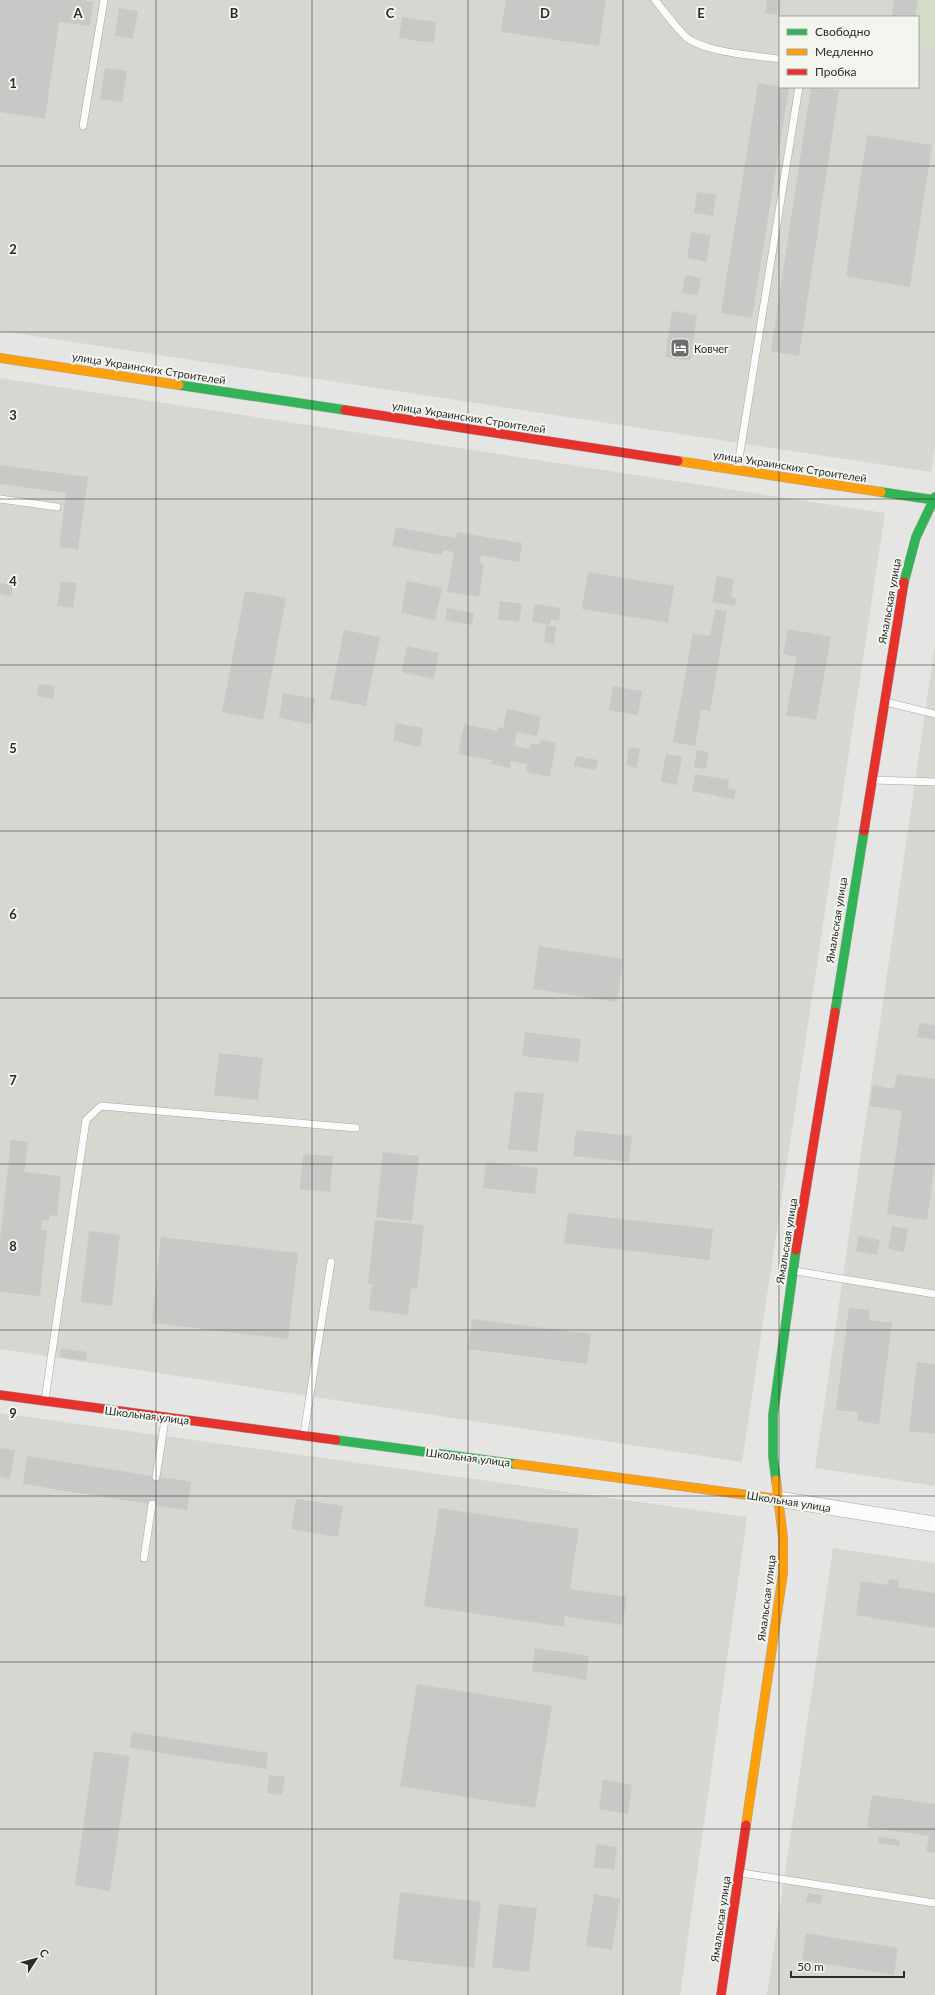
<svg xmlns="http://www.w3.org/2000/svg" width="935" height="1995" viewBox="0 0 935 1995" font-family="Lato,sans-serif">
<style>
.built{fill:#d5d8d0;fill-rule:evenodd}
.green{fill:#d4dbc7}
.building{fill:#c8c8c6}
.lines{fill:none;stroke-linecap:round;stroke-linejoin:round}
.lane-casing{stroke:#a6a7a5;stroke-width:8}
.street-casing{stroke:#a6a7a5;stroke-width:16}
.fast-casing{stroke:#a6a7a5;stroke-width:10}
.slow-casing{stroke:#a6a7a5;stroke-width:10}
.jam-casing{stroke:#a6a7a5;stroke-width:10}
.lane{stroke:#fbfbfb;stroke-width:7}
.street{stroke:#fbfbfb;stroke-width:15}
.fast{stroke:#30b455;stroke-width:9}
.slow{stroke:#ff9f0a;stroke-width:9}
.jam{stroke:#e5322d;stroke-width:9}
.grid{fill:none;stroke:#2d2d2c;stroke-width:1;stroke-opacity:0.55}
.labels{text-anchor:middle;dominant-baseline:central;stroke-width:4;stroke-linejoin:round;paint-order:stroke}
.poi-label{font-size:11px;fill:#2d2d2c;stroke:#f3f5ef;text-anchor:start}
.street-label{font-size:11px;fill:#2d2d2c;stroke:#f3f5ef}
.grid-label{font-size:13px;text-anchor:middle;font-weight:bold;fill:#2d2d2c;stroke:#f3f5ef;stroke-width:4;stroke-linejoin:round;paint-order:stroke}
</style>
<rect width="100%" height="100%" fill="#e5e6e3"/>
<path class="built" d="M 0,0 L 935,0 L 935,447 L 931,472 L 0,331 ZM 780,17 L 918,17 L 918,87 L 780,87 Z
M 0,378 L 885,513 L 742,1462 L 0,1349 Z
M 935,645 L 935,1486 L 815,1468 Z
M 0,1413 L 747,1517 L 680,1995 L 0,1995 Z
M 833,1548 L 935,1563 L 935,1995 L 767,1995 Z"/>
<path class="green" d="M 919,0 L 935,0 L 935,49 L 918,46 L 918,17 L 916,17 Z"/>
<path class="building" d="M 0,0 L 81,0 L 93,2 L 90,26 L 59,22 L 45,119 L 0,112 Z
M 506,0 L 606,0 L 599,46 L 501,32 Z
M 767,0 L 779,0 L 777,15 L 765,13 Z
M 894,0 L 918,0 L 915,17 L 892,17 Z
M 119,8 L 138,11 L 133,39 L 115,36 Z
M 402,17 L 436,22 L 434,43 L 399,38 Z
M 105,68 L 127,71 L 122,102 L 100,99 Z
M 758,83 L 789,88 L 752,318 L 721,313 Z
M 811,87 L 839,90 L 799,356 L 771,351 Z
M 867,135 L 932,145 L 910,287 L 846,276 Z
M 697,192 L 716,195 L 713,216 L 694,213 Z
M 691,232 L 711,235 L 706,262 L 687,258 Z
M 685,275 L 701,278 L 698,295 L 682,293 Z
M 672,311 L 697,315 L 690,361 L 665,357 Z
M 0,465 L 88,477 L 78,550 L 59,547 L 66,493 L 0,484 Z
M 396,527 L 456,538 L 457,532 L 522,543 L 519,562 L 481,555 L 480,563 L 484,564 L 479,597 L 447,592 L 454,552 L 443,550 L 442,555 L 392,546 Z
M 588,572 L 674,586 L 668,623 L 582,609 Z
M 717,576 L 734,579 L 731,597 L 736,598 L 735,606 L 712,602 Z
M 61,581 L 77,583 L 73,608 L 57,606 Z
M 407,581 L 442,588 L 435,620 L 401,613 Z
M 0,583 L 13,585 L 11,596 L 0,594 Z
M 245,591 L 286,598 L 263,720 L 222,712 Z
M 500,601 L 522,604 L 519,622 L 498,619 Z
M 535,604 L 560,608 L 559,621 L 551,619 L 550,625 L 532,622 Z
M 447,608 L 474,613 L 472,625 L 445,620 Z
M 715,609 L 727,611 L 710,711 L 701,709 L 695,746 L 673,742 L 693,633 L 710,636 Z
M 546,626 L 556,627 L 554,644 L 544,642 Z
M 788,629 L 831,637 L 816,720 L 786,715 L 797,657 L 783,654 Z
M 344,630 L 380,637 L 366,706 L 330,699 Z
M 407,646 L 439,653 L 434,679 L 402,672 Z
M 39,684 L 55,686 L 53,699 L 37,696 Z
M 613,686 L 642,691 L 638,715 L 609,710 Z
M 283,693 L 315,699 L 311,724 L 279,718 Z
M 507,709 L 541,716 L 537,736 L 517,732 L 514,746 L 530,749 L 531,743 L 540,745 L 541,740 L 556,743 L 550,777 L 526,772 L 527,764 L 511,761 L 510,768 L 491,764 L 492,760 L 458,754 L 464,724 L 497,731 L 498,727 L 503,728 Z
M 396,723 L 423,728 L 420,747 L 393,741 Z
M 629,747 L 640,749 L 637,768 L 626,765 Z
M 697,750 L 709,753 L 706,769 L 694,767 Z
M 666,754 L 682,756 L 677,785 L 661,782 Z
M 576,756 L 598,760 L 596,770 L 574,766 Z
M 695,774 L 729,780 L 728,788 L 736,790 L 734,799 L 692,791 Z
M 539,946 L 623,959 L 617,1002 L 533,989 Z
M 920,1023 L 935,1025 L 935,1040 L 917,1037 Z
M 525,1032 L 581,1039 L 578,1062 L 522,1056 Z
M 219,1053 L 263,1058 L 258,1100 L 214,1095 Z
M 897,1074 L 935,1079 L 935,1163 L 927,1220 L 887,1214 L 902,1111 L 870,1106 L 873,1085 L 894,1089 Z
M 515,1091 L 544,1094 L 537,1152 L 508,1149 Z
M 576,1130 L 632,1136 L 629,1162 L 573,1156 Z
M 11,1140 L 28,1142 L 24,1172 L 61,1176 L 57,1216 L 50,1215 L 49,1221 L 42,1220 L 41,1230 L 47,1230 L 40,1296 L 0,1292 L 0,1241 Z
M 383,1152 L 419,1156 L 412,1221 L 376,1217 Z
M 303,1154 L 333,1156 L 330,1192 L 300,1189 Z
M 486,1162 L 538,1168 L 535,1194 L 483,1188 Z
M 568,1213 L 713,1229 L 709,1260 L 564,1243 Z
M 375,1220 L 424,1225 L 417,1289 L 411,1288 L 408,1315 L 369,1310 L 372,1284 L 368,1284 Z
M 892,1226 L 908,1229 L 904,1252 L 888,1249 Z
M 89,1231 L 120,1235 L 112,1306 L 81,1302 Z
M 859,1236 L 880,1240 L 877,1255 L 856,1251 Z
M 161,1237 L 298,1253 L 288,1339 L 152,1323 Z
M 849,1308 L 870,1310 L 869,1320 L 892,1323 L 879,1424 L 857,1421 L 858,1412 L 836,1410 Z
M 472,1319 L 591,1334 L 587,1364 L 468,1349 Z
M 61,1348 L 87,1352 L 86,1361 L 60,1357 Z
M 917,1362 L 935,1364 L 935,1434 L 909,1431 Z
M 0,1448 L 15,1450 L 10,1479 L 0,1477 Z
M 27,1456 L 191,1482 L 187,1510 L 23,1484 Z
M 296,1499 L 343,1506 L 338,1537 L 291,1529 Z
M 439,1508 L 579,1529 L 570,1589 L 627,1597 L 622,1625 L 565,1616 L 564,1627 L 424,1606 Z
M 889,1579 L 899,1580 L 898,1587 L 935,1593 L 935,1628 L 856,1615 L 861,1581 L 888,1585 Z
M 535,1648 L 589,1656 L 586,1680 L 532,1671 Z
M 417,1684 L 552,1706 L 535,1808 L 400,1786 Z
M 132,1732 L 268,1753 L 266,1769 L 130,1748 Z
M 94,1751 L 130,1756 L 110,1891 L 75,1885 Z
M 269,1775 L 285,1777 L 282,1795 L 267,1793 Z
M 603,1780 L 632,1785 L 628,1814 L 599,1809 Z
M 872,1795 L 935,1804 L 935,1853 L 926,1852 L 929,1836 L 867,1827 Z
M 879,1837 L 900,1840 L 899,1846 L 878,1843 Z
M 597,1844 L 617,1847 L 614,1870 L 593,1867 Z
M 400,1892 L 481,1902 L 474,1968 L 393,1959 Z
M 808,1893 L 823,1895 L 821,1904 L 806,1902 Z
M 594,1894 L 620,1899 L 612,1950 L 586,1946 Z
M 499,1904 L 537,1908 L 529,1972 L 492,1967 Z
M 806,1933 L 898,1948 L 894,1975 L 802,1960 Z"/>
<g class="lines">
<defs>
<path id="lane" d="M 655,0 C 665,12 674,25 685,36 C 701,52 757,56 780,59
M 83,126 L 104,0
M 738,465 L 799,87
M 0,499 L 57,507
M 886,702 L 935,714
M 873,780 L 935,782
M 795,1271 L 935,1294
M 45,1400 L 86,1120 L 101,1106 L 356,1128
M 304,1433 L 331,1262
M 156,1477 L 165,1420
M 144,1558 L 152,1504
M 742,1873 L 935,1903"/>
<path id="street" d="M 778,1499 L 935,1524"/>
<path id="fast" d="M 179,385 L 345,410
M 881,492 L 935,500
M 904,582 L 916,537 L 935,497
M 835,1012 L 864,831
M 336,1440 L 516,1464
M 776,1480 L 773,1456 L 773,1415 L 796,1250"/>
<path id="slow" d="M 0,358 L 179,385
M 678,461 L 881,492
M 516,1464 L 778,1499
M 746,1825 L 783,1573 L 783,1538 L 776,1480"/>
<path id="jam" d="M 345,410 L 678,461
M 864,831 L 904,582
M 796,1250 L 835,1012
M 0,1395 L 336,1440
M 721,1995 L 746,1825"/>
</defs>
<use href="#lane" class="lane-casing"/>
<use href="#street" class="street-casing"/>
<use href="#fast" class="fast-casing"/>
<use href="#slow" class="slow-casing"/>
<use href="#jam" class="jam-casing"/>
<use href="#lane" class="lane"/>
<use href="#street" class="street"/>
<use href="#fast" class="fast"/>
<use href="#slow" class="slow"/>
<use href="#jam" class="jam"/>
</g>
<path class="grid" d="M 156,0 L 156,1995M 312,0 L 312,1995M 468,0 L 468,1995M 623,0 L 623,1995M 779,0 L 779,1995M 0,166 L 935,166M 0,332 L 935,332M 0,499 L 935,499M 0,665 L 935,665M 0,831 L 935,831M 0,998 L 935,998M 0,1164 L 935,1164M 0,1330 L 935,1330M 0,1496 L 935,1496M 0,1662 L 935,1662M 0,1829 L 935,1829"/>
<defs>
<symbol id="hotel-square" viewBox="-11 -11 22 22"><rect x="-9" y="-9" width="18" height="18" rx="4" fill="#6d6e6c" stroke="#f3f5ef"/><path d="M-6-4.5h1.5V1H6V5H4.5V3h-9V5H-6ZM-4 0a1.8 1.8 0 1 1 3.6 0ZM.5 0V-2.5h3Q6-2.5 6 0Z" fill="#fff"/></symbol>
</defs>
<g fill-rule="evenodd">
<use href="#hotel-square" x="669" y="337" width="22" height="22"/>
</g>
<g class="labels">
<g class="poi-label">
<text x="694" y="348">Ковчег</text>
</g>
<g class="street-label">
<text transform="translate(149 368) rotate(9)">улица Украинских Строителей</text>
<text transform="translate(469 417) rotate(9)">улица Украинских Строителей</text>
<text transform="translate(790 466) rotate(9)">улица Украинских Строителей</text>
<text transform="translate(889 601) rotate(-80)">Ямальская улица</text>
<text transform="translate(836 920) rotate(-81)">Ямальская улица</text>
<text transform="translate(786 1241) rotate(-81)">Ямальская улица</text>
<text transform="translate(147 1415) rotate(7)">Школьная улица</text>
<text transform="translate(468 1457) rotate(7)">Школьная улица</text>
<text transform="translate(789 1501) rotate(9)">Школьная улица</text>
<text transform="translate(766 1598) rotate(-83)">Ямальская улица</text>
<text transform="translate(720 1919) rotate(-82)">Ямальская улица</text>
</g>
</g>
<g class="grid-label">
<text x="78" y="18">A</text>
<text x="234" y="18">B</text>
<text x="390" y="18">C</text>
<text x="545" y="18">D</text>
<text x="701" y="18">E</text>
<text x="13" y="88">1</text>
<text x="13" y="254">2</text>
<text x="13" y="420">3</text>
<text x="13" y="586">4</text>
<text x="13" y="753">5</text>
<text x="13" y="919">6</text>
<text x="13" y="1085">7</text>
<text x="13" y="1251">8</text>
<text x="13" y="1418">9</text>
</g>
<rect x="779" y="16" width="140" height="72" fill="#f3f5ef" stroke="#a4a5a1"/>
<rect x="787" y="29" width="20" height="6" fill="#30b455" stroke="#a4a5a1"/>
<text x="815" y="36" font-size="12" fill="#2d2d2c">Свободно</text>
<rect x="787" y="49" width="20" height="6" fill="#ff9f0a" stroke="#a4a5a1"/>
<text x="815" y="56" font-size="12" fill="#2d2d2c">Медленно</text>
<rect x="787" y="69" width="20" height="6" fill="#e5322d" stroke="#a4a5a1"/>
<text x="815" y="76" font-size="12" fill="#2d2d2c">Пробка</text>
<g transform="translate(36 1959) rotate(54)" stroke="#f3f5ef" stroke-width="3" paint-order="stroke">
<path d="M0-3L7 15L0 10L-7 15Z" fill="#2d2d2c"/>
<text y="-6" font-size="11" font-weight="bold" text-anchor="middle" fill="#2d2d2c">С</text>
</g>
<path d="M791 1971v6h113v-6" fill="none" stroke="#2d2d2c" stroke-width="2"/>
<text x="797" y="1971" font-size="12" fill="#2d2d2c" stroke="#f3f5ef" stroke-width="3" paint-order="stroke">50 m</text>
</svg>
